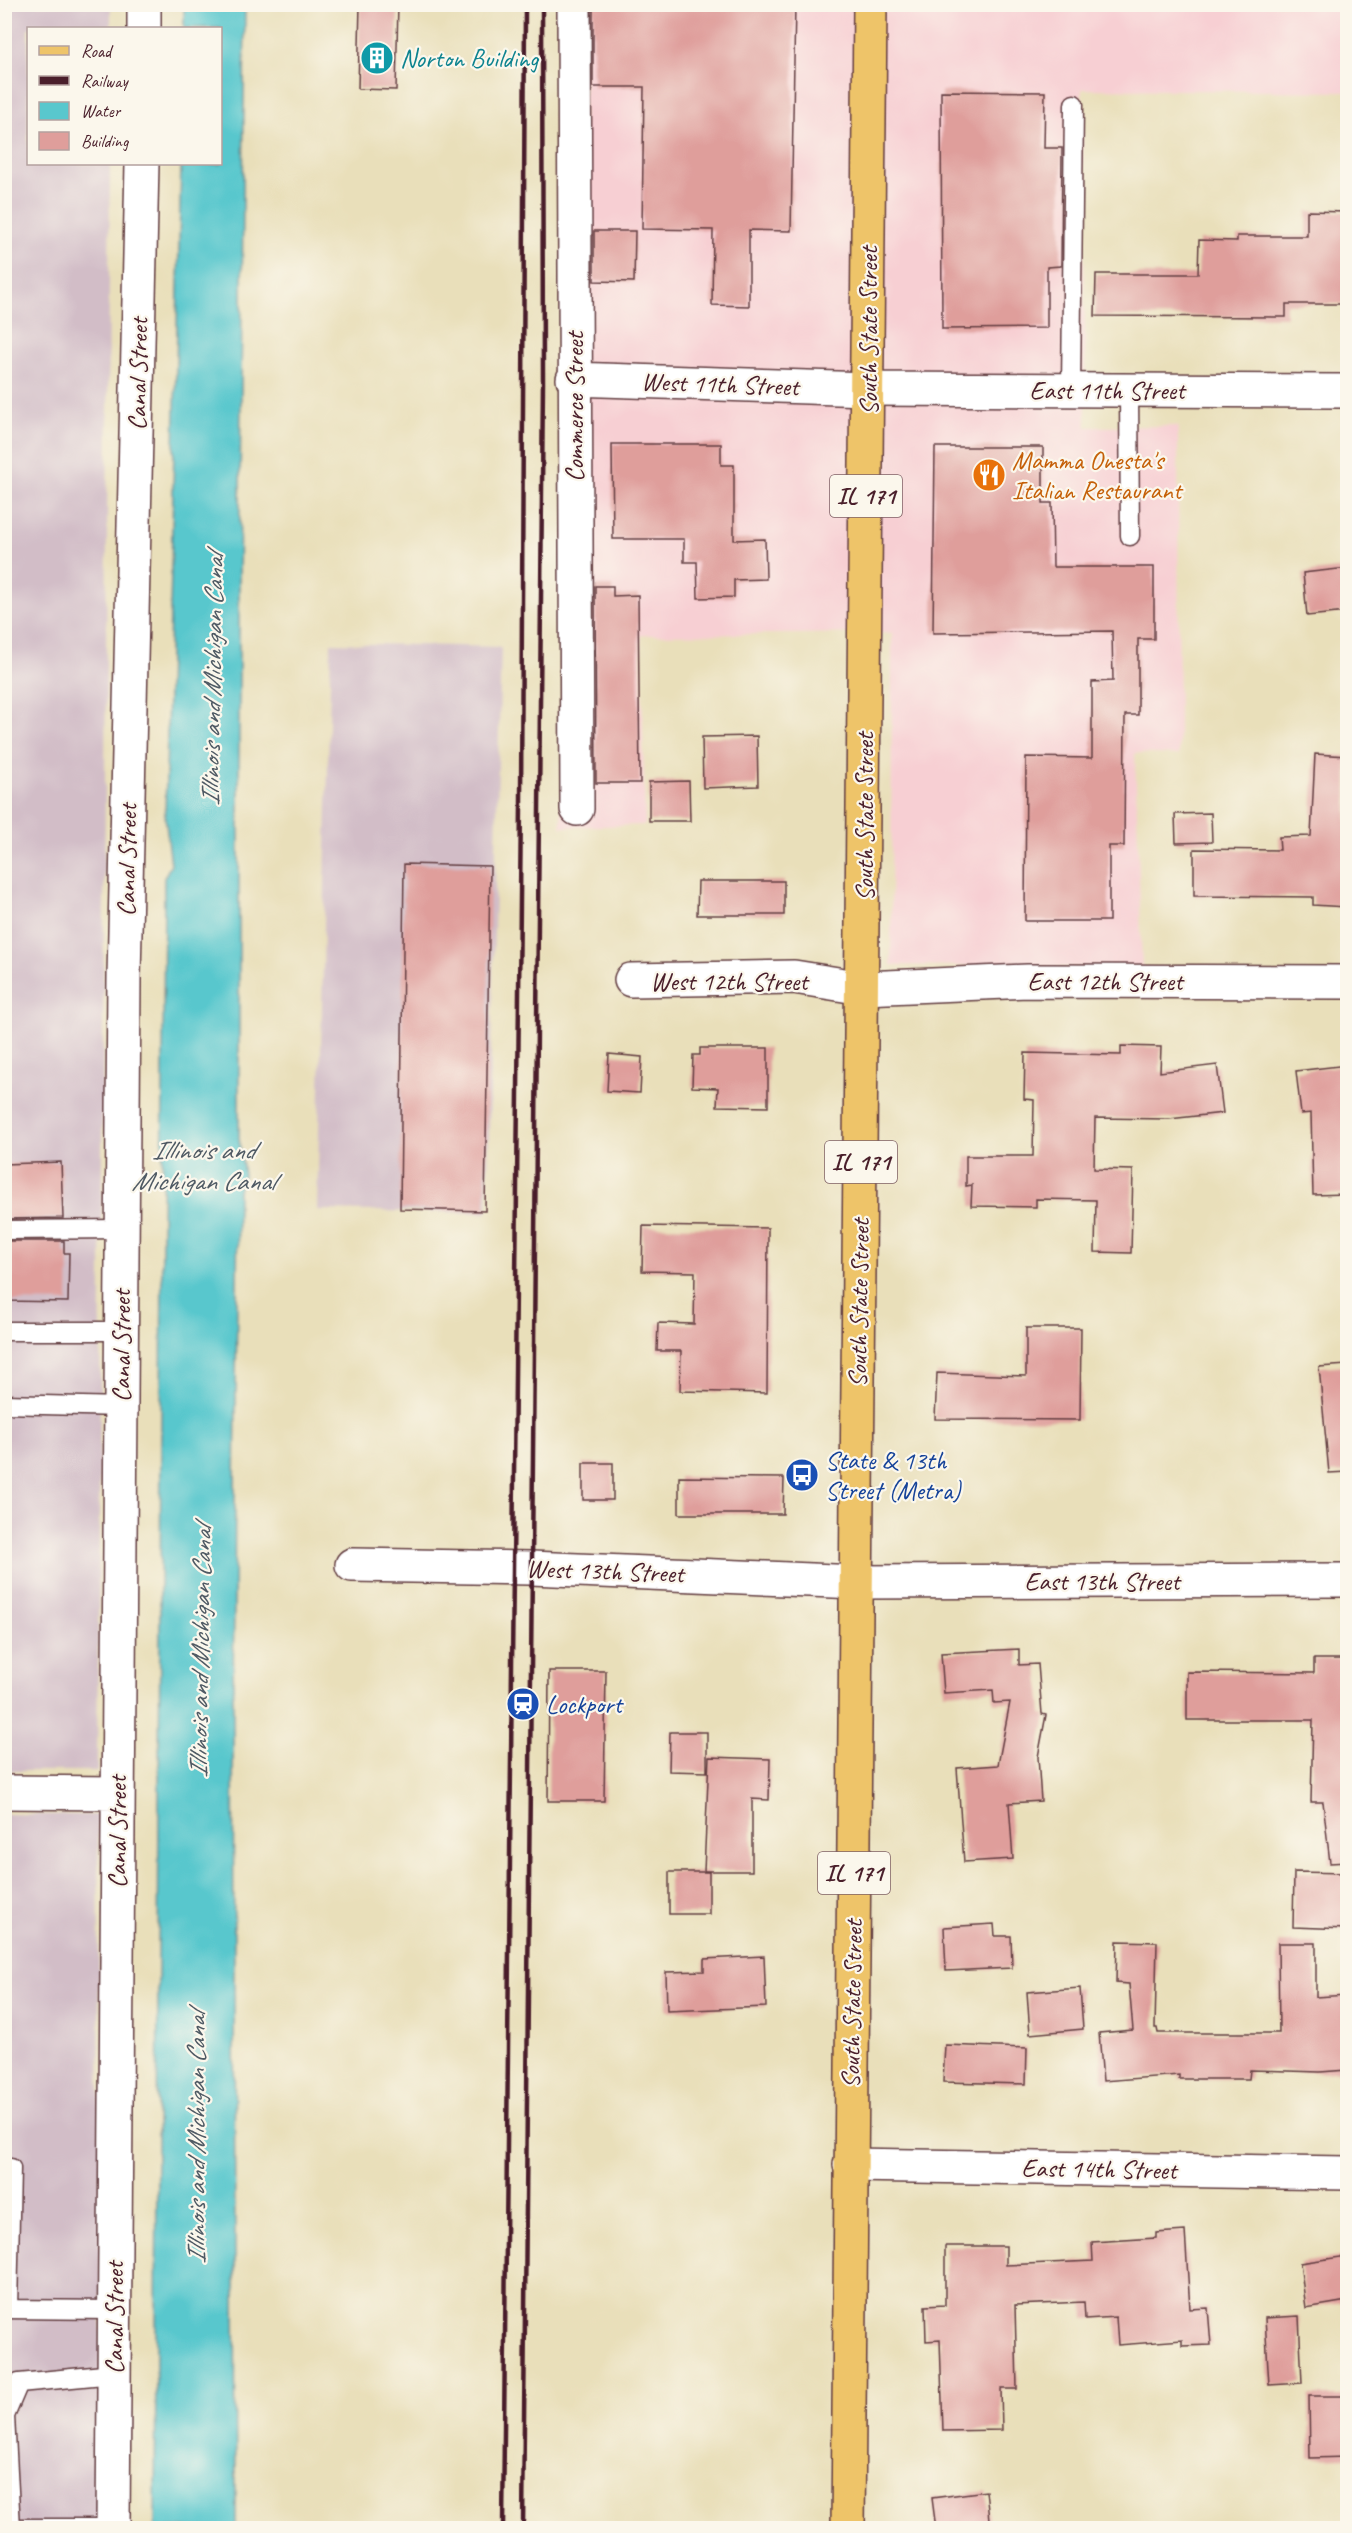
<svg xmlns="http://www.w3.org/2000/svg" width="1352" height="2533" viewBox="0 0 1352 2533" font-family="Caveat,sans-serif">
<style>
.built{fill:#f7cfd3}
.industrial{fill:#d2bdc7}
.water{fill:#59c7cd;stroke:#52737c;stroke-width:1.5}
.building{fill:#df9e9b}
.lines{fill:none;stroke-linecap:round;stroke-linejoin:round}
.lane-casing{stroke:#623c40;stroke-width:21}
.street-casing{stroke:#623c40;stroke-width:36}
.primary-casing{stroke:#623c40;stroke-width:36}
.lane{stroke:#fff;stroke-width:18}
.street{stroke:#fff;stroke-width:33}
.primary{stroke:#eec469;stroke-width:33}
.rail{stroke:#4a1f2b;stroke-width:4.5}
.labels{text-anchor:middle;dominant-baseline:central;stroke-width:4.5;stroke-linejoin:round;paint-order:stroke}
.shield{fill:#fbf7ec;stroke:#7f6065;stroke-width:1.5}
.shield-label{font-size:24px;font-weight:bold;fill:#4a1f2b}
.culture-label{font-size:26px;fill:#0d838f;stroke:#fbf7ec;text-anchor:start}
.street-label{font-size:26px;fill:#4a1f2b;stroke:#fbf7ec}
.food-label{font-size:26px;fill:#c56008;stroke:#fbf7ec;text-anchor:start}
.transit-label{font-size:26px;fill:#164399;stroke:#fbf7ec;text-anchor:start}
.water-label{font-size:27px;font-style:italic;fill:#4f5a64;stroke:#fbf7ec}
</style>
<rect width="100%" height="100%" fill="#fbf7ec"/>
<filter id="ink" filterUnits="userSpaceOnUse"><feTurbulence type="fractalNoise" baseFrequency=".0167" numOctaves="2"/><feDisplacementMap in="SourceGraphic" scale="12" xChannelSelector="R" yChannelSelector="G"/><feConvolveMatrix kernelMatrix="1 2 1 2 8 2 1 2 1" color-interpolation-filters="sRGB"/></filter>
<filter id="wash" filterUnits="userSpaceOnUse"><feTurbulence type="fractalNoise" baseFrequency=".008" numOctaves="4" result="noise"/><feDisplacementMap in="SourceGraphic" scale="24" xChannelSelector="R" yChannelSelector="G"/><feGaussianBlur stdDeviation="1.35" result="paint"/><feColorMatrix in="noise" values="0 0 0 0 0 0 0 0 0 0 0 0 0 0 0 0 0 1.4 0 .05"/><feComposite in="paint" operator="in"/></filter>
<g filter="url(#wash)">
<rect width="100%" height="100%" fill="#e9dfba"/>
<path class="built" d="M 587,5 L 1347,5 L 1347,92 L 1082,89 L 1086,427 L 1178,426 L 1179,755 L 1135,753 L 1142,968 L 891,965 L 892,633 L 641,635 L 645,825 L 561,827 Z"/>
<path class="industrial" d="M 5,5 L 111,5 L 111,28 L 28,28 L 28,164 L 110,164 L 97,1771 L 5,1771 Z
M 331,643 L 501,647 L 487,1213 L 317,1210 Z
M 5,1814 L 98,1815 L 101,2319 L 99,2528 L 5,2528 Z"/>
<path class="water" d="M 245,5 L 239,589 L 239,1138 L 244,1175 L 238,1190 L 233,1701 L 236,2528 L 155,2528 L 164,878 L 171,864 L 165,816 L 181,164 L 220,164 L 220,28 L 184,28 L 184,5 Z"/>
<g id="blocks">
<path class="building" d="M 360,4 L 398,4 L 396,90 L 358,89 Z
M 593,4 L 795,4 L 791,231 L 749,230 L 749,306 L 712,305 L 713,230 L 642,229 L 644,87 L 593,87 Z
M 941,91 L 1045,92 L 1044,148 L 1062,148 L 1061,266 L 1047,267 L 1047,328 L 942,329 Z
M 1307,211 L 1347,212 L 1346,304 L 1286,304 L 1286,317 L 1095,316 L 1096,274 L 1198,274 L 1199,240 L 1237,241 L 1237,236 L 1307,236 Z
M 594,231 L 635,231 L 634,282 L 594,281 Z
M 612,444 L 721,444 L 721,465 L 734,465 L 734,540 L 765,539 L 766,579 L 734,580 L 734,597 L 698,598 L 697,562 L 684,562 L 684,539 L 613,539 Z
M 935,447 L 1043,447 L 1043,503 L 1052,503 L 1053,567 L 1154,567 L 1154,639 L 1138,639 L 1138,715 L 1125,715 L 1124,846 L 1109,846 L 1109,921 L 1025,921 L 1026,757 L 1092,758 L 1092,682 L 1113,681 L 1112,631 L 933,633 Z
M 1347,568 L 1347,612 L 1307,616 L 1303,573 Z
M 595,586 L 613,586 L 613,596 L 638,595 L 640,783 L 596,783 Z
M 757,736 L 758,786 L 703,788 L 702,737 Z
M 1315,754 L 1347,756 L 1347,907 L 1313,905 L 1313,897 L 1194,896 L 1194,849 L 1280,850 L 1279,837 L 1311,836 Z
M 689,781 L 690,821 L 649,821 L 649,782 Z
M 1211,813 L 1212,842 L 1176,843 L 1175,814 Z
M 404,864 L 490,866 L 485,1211 L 400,1209 Z
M 698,881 L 784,881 L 784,915 L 697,915 Z
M 1121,1046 L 1161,1047 L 1160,1072 L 1217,1065 L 1223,1113 L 1169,1119 L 1095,1118 L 1094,1169 L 1133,1170 L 1131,1253 L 1095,1252 L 1096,1200 L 1036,1199 L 1036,1207 L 971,1206 L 972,1185 L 966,1186 L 966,1156 L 1033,1156 L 1034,1100 L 1024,1099 L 1025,1053 L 1121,1055 Z
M 700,1048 L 768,1048 L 768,1107 L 717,1106 L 718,1088 L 692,1087 L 693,1055 L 700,1055 Z
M 609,1054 L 642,1057 L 640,1093 L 607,1091 Z
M 1347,1065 L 1347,1194 L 1313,1195 L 1311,1113 L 1301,1114 L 1296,1071 Z
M 61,1162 L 63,1218 L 4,1219 L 4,1164 Z
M 643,1226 L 768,1228 L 767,1393 L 680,1391 L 681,1351 L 657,1351 L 658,1323 L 694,1324 L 695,1272 L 642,1271 Z
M 4,1241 L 64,1241 L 64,1253 L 69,1253 L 68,1302 L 4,1301 Z
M 1026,1328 L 1081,1328 L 1080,1420 L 935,1419 L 937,1373 L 1026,1376 Z
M 1347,1365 L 1347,1472 L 1329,1473 L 1319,1367 Z
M 583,1463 L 613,1463 L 613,1500 L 583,1500 Z
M 679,1477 L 784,1478 L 783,1514 L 679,1514 Z
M 1019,1649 L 1019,1665 L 1038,1664 L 1042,1714 L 1046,1715 L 1038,1757 L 1041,1801 L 1009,1803 L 1013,1859 L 964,1862 L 957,1768 L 998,1765 L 1010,1702 L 994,1703 L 993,1690 L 944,1693 L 941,1653 Z
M 1314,1659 L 1347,1659 L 1347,1862 L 1330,1863 L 1323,1802 L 1311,1802 L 1313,1720 L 1187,1720 L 1187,1672 L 1314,1673 Z
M 549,1671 L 606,1671 L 604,1801 L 548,1801 Z
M 670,1732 L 707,1732 L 707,1772 L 669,1771 Z
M 709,1757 L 770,1759 L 769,1800 L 752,1799 L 752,1871 L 704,1871 Z
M 669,1872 L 709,1872 L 709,1914 L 669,1914 Z
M 1294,1872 L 1347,1873 L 1347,1929 L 1293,1927 Z
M 994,1924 L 995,1936 L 1011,1936 L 1012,1968 L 946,1971 L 944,1927 Z
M 1117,1941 L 1157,1942 L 1155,2028 L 1157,2028 L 1158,2033 L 1279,2033 L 1278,1943 L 1316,1943 L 1316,1997 L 1347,1995 L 1347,2070 L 1320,2072 L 1250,2070 L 1249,2079 L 1179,2079 L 1179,2075 L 1103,2081 L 1099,2033 L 1133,2030 L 1129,1984 L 1116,1983 Z
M 764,1956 L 766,2007 L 667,2011 L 666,1972 L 704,1971 L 704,1959 Z
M 1080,1988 L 1083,2029 L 1030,2034 L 1027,1992 Z
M 945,2045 L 1027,2048 L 1026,2084 L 943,2082 Z
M 1185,2231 L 1190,2309 L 1208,2308 L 1211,2345 L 1182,2346 L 1182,2340 L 1118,2345 L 1116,2317 L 1085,2319 L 1084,2302 L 1015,2305 L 1017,2389 L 1001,2389 L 1002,2430 L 943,2431 L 940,2340 L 926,2341 L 925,2306 L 945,2305 L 945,2246 L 1006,2246 L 1006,2265 L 1093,2261 L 1092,2242 L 1156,2238 L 1156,2233 Z
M 1347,2256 L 1347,2301 L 1306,2308 L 1300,2263 Z
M 1299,2316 L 1302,2383 L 1269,2385 L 1265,2318 Z
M 1309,2396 L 1347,2396 L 1347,2457 L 1310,2458 Z
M 986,2491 L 990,2529 L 936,2529 L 932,2498 Z"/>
</g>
</g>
<g filter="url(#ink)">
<use href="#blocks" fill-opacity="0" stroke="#623c40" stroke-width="1.5"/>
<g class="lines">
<defs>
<path id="lane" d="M 1071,390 L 1074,104
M 1129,390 L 1130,536
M 4,1230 L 122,1229
M 4,1331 L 121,1331
M 4,1404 L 121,1407
M 4,2309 L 114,2310
M 8,2309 L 11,2168
M 11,2528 L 5,2416 L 19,2383 L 114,2374
M 17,2528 L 113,2528"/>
<path id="street" d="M 574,4 L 577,809
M 144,28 L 144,4
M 573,379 L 867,389 L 1348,391
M 631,980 L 794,977 L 863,988 L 1028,981 L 1348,982
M 352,1565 L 531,1568 L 857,1582 L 1348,1580
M 4,1792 L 118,1793
M 850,2165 L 1348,2173
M 113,2528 L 124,977 L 142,164"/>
<path id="primary" d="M 848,2528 L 870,4"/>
</defs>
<use href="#lane" class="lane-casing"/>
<use href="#street" class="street-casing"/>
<use href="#primary" class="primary-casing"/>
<use href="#lane" class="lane"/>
<use href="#street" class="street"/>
<use href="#primary" class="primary"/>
<path class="rail" d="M 503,2528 L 521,803 L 525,4
M 523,2528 L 543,382 L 542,4"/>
</g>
</g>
<defs>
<symbol id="building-disc" viewBox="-11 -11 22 22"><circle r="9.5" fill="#0f9aa8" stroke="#fbf7ec"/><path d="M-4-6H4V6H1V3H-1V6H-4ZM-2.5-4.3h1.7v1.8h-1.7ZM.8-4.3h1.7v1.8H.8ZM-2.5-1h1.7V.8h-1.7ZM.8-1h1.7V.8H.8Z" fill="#fff"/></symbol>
<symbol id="restaurant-disc" viewBox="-11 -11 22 22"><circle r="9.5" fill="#e8710a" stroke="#fbf7ec"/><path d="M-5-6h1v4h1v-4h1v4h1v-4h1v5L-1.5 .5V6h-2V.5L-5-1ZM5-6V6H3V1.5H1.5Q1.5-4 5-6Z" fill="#fff"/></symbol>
<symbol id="bus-disc" viewBox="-11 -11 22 22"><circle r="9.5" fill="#1a4fb4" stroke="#fbf7ec"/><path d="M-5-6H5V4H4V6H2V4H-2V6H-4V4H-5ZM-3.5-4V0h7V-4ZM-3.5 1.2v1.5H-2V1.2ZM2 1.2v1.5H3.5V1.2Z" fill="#fff"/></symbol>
<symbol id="station-disc" viewBox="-11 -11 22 22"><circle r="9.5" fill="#1a4fb4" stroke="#fbf7ec"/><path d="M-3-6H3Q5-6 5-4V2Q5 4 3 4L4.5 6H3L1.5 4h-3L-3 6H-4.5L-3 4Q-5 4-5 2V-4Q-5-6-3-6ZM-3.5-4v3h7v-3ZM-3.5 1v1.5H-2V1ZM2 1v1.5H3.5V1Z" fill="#fff"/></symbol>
</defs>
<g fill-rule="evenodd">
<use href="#building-disc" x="358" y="39" width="38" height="38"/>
<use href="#restaurant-disc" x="970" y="456" width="38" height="38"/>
<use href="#bus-disc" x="783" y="1456" width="38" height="38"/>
<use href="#station-disc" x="504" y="1685" width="38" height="38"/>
</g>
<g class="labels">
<g class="shield">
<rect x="830" y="475" width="72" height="42" rx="4.5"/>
<rect x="825" y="1141" width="72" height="42" rx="4.5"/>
<rect x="818" y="1852" width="72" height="42" rx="4.5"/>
</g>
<g class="shield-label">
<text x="866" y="496">IL 171</text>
<text x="861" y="1162">IL 171</text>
<text x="854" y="1873">IL 171</text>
</g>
<g class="culture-label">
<text x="400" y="58">Norton Building</text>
</g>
<g class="street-label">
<text transform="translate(868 331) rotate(-90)">South State Street</text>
<text transform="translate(138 374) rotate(-89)">Canal Street</text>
<text transform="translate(720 384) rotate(2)">West 11th Street</text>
<text x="1107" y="390">East 11th Street</text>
<text transform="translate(574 407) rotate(-90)">Commerce Street</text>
<text transform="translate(864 817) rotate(-90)">South State Street</text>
<text transform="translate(127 860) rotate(-89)">Canal Street</text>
<text x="729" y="981">West 12th Street</text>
<text x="1105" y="981">East 12th Street</text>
<text transform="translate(859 1303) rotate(-89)">South State Street</text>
<text transform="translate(121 1346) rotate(-90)">Canal Street</text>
<text transform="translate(605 1571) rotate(2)">West 13th Street</text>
<text x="1102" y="1581">East 13th Street</text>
<text transform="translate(117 1832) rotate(-90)">Canal Street</text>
<text transform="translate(852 2004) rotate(-89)">South State Street</text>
<text transform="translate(1099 2169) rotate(1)">East 14th Street</text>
<text transform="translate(114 2318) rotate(-90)">Canal Street</text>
</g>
<g class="food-label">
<text x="1012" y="460">Mamma Onesta's<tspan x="1012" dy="30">Italian Restaurant</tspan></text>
</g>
<g class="transit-label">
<text x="825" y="1460">State &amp; 13th<tspan x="825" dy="30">Street (Metra)</tspan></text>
<text x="546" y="1704">Lockport</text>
</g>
<g class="water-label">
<text transform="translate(212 680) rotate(-89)">Illinois and Michigan Canal</text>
<text x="203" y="1150">Illinois and<tspan x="203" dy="31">Michigan Canal</tspan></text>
<text transform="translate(200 1652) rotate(-89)">Illinois and Michigan Canal</text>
<text transform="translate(196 2138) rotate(-90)">Illinois and Michigan Canal</text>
</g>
</g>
<rect width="1352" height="2533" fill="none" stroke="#fbf7ec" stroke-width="24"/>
<rect x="27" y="27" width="195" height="138" fill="#fbf7ec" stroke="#b4a19f" stroke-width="1.5"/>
<rect x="39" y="46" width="30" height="9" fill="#eec469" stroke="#b4a19f" stroke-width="1.5"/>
<text x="81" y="57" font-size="18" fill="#4a1f2b">Road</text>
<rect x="39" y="76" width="30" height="9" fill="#4a1f2b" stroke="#b4a19f" stroke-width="1.5"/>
<text x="81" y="87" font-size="18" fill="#4a1f2b">Railway</text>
<rect x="39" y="102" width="30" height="18" fill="#59c7cd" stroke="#b4a19f" stroke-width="1.5"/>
<text x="81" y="117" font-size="18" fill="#4a1f2b">Water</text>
<rect x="39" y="132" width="30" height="18" fill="#df9e9b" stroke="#b4a19f" stroke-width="1.5"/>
<text x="81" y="147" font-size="18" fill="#4a1f2b">Building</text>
</svg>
